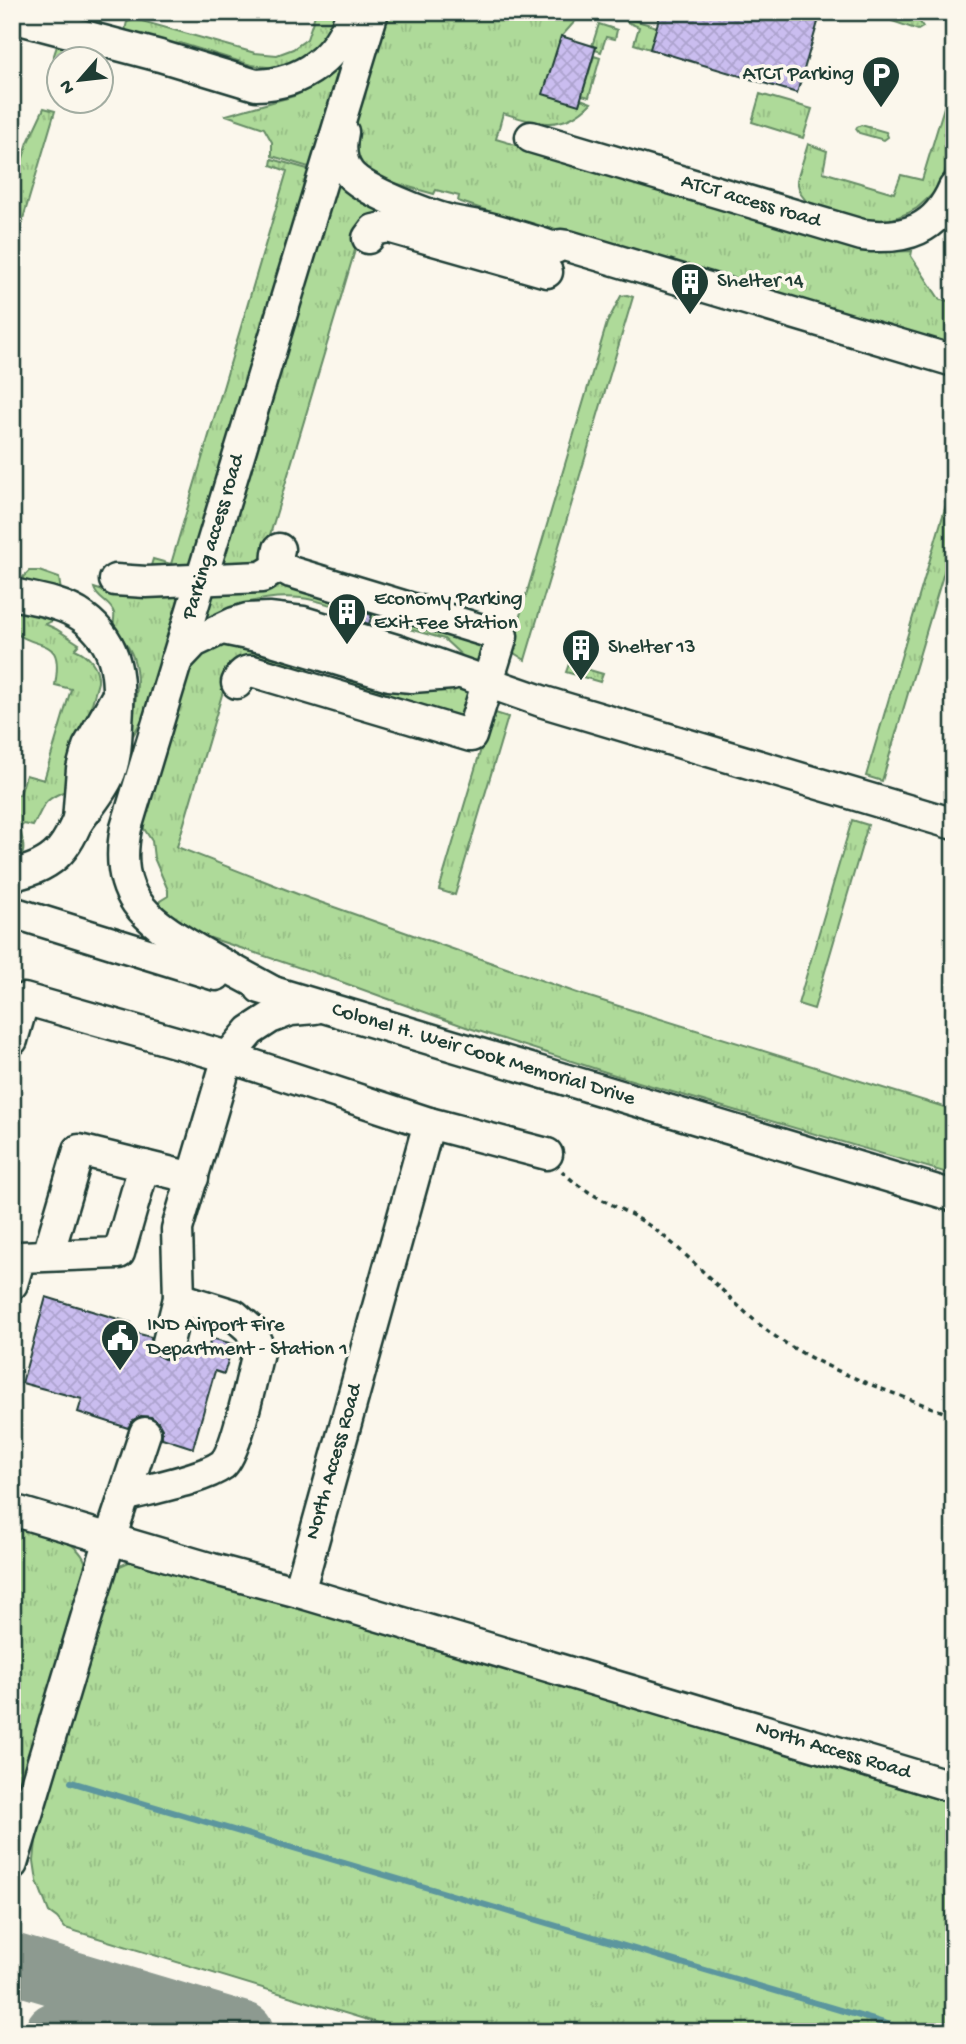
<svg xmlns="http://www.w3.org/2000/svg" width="966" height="2044" viewBox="0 0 966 2044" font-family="'Gochi Hand',sans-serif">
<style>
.grass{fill:url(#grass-tufts);stroke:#668c66;stroke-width:2}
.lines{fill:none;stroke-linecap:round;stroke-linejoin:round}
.stream{stroke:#5c969e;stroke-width:6}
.taxiway{stroke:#8d9a90;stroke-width:60}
.building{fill:url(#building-cross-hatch);stroke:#1f3d34;stroke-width:2}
.minor-casing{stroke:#1f3d34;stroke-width:35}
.path{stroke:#1f3d34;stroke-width:3.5;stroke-dasharray:5 5;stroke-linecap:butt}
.minor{stroke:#fbf7ec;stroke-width:30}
.labels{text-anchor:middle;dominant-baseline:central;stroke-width:7;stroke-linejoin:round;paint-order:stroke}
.poi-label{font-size:21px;fill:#1f3d34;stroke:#fbf7ec;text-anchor:start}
.street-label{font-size:21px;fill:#1f3d34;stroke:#fbf7ec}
</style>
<defs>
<pattern id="grass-tufts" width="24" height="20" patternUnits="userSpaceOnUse" patternTransform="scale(1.75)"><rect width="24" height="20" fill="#aeda99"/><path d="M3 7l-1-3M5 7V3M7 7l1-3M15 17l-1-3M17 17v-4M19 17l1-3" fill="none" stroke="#95bc84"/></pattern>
<pattern id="building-cross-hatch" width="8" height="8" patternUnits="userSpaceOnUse" patternTransform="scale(1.75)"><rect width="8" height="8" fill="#cabdef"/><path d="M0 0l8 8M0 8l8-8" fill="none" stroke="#ada3ce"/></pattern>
</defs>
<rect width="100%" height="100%" fill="#fbf7ec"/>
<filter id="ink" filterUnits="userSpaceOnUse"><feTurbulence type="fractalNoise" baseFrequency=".0143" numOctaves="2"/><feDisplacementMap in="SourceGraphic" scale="14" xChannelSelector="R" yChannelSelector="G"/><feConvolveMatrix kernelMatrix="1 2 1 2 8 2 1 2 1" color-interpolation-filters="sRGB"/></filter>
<g filter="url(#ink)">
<path class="grass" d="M 67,12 L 85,12 L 85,14 L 99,19 L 101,23 L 99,26 L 66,18 Z
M 316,12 L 345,12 L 315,51 L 283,67 L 275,68 L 251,65 L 180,43 L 175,45 C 164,44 134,43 127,34 C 124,30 126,26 127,22 L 135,19 L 255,53 L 277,55 L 293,49 L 307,39 Z
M 387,12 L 580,12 L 578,18 L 561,37 L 579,104 L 581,99 L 591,103 C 563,132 538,124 503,113 L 496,139 L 861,247 L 882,252 L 912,251 L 911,256 L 940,300 L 951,301 L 954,299 L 954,347 L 549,227 L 546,233 L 519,228 L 494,213 L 458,201 L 459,196 L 436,190 L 434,194 L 384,180 L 360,166 L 354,155 L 353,128 Z
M 895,12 L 920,22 L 923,27 L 918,30 L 892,21 L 889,17 L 890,14 Z
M 627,18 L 657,27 L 650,49 L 634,44 L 639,27 L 627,22 Z
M 599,24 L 617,30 L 615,39 L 606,37 L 601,52 L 595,50 L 596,48 L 592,46 Z
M 61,44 L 88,52 L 91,56 L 90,59 L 73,58 L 72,59 L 60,60 L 59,81 L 53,78 L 54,55 L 57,46 Z
M 594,56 L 600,58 L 589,97 L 582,95 Z
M 341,61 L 343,63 L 312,168 L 272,156 L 272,142 L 264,128 L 226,115 L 294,96 L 305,91 Z
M 954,74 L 954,142 L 945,172 L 935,192 L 917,208 L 908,213 L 888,221 L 865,221 L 813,205 L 807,202 L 800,193 L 797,180 L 808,144 L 827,151 L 823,172 L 894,193 L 901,175 L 922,180 Z
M 760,94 L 812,109 L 803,138 L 752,122 Z
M 44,108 L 55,111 L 12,256 L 12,194 L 28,142 Z
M 861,125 L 886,132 L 888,137 L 884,140 L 859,133 L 856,129 L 857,127 Z
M 272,159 L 311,170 L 191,574 L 149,572 L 153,559 L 171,564 L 287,171 L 271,165 Z
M 330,177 L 536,251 L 361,230 L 264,555 L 264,565 L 212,573 Z
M 627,295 L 633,297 L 525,660 L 514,653 L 519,619 L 607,323 L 621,296 Z
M 954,478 L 954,538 L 882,781 L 866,776 Z
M 29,571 L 39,571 L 59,578 L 62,598 L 24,584 L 23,577 Z
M 283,583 L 346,601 L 344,609 C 330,605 315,599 301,598 C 265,594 232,605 201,622 L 208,586 Z
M 94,588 L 112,594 L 187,588 L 146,712 L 124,752 L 121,754 C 130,722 144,690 133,657 C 129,645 117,633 114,624 C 113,621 115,617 114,613 C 110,601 97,600 94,588 Z
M 17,609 L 59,618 L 45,624 L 56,629 L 79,644 L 75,649 C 89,655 99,667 98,682 L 68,790 C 42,800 45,804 33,826 L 24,824 L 20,827 C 22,842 30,856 12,862 L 12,793 L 20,795 L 26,775 L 44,780 L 71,689 L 55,685 C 64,635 41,652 14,632 L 12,615 Z
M 373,609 L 482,645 L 484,649 L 478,664 L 471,664 L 444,639 L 371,618 Z
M 219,643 L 310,661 L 307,674 L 229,671 L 177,847 L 300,895 L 580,994 L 954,1110 L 954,1175 L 618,1076 L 466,1027 L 336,980 L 172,925 L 155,910 L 160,901 L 168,896 L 168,890 L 154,858 L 152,841 L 141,824 L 192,659 Z
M 569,664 L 603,674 L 600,682 L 566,672 Z
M 353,674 C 374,680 397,689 418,691 C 437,693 453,680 472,688 L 466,712 L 457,718 L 347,686 Z
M 492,712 L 508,717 L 455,895 L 439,890 Z
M 852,820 L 868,825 L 814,1009 L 798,1004 Z
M 12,1525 C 38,1532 80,1536 87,1567 L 12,1816 Z
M 138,1560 L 954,1804 L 954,2032 L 407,2032 L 65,1928 L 57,1918 L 49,1912 L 37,1881 L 34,1861 L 38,1821 L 113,1569 L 129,1562 Z"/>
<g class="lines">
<path class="stream" d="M 71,1782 L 914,2032"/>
<path class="taxiway" d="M 12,1963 L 244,2032
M 55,2032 C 91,2025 128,2022 164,2023"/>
</g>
<path class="building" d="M 661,12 L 821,12 L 797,93 L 650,49 Z
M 561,36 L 596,47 L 579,105 L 543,94 Z
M 344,606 L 372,615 L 369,624 L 342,615 Z
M 46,1297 L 131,1323 L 128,1331 L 151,1337 L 151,1346 L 155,1354 L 164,1359 L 173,1359 L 180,1355 L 185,1346 L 207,1353 L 211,1338 L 233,1344 L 224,1374 L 215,1371 L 193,1448 L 162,1438 L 162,1429 L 158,1422 L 151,1417 L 141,1416 L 133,1420 L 128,1428 L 78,1412 L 82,1399 L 22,1383 Z"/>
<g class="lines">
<defs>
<g id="minor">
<path d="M 12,17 L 160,56 L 256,85 C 303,84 339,57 352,12"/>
<path d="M 343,132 C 340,146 340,161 349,173 C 363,191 428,215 451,221 C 465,224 479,225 493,229 C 514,235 535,241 555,248 L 561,245 L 568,246 L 954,361"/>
<path id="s1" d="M 531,137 L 862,235 C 906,240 936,230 954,188"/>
<path d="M 368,238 L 374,230 L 388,227 L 547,272"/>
<path d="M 115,580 L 146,582 L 262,577 L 280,566"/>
<path d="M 12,594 C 35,599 64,603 83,617 C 121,645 120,682 117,724 C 116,742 116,760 108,777 C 101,792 88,807 78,821"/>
<path d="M 228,630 L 262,637 L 389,675 L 412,677 L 452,674"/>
<path d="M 176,661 L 194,642 L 234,623 L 247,619 L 269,618 L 303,622 L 396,650 L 544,702 L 954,824"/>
<path d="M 237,683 C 240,675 244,671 252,671 L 471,736 L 502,636 L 291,572 C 280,567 275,562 279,549"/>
<path d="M 78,821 L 82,769 L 88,747 L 115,700"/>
<path d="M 12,875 C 58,866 69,845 84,804"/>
<path d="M 12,912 L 216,975"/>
<path id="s2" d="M 260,988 L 954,1196"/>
<path id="s3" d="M 277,994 C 250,979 223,965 197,950 C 144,919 113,895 126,828 L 373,12"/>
<path id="s4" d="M 12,1040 L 24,999 L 228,1057 L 429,1123 L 299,1592 L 954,1787"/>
<path d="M 429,1123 L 547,1154"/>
<path d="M 48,1255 L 79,1150 L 193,1178"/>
<path d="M 12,1284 L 20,1257 L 119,1253 L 144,1166"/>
<path d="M 168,1342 L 179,1298 L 177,1229 L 228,1057 L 250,1031 L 270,1018 L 291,1010 L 315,1008"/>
<path d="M 124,1496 C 149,1489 203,1479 222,1465 C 237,1453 253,1371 259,1348 L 250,1329 L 234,1315 L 179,1298"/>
<path d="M 12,1510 L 212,1569 L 299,1592"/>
<path d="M 12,1864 L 110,1539 L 145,1433"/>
</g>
</defs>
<use href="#minor" class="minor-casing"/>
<path class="path" d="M 562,1171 C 589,1199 627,1208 657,1231 C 694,1259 724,1295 760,1325 C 813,1368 890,1391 954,1416"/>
<use href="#minor" class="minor"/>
</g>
</g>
<defs>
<symbol id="parking-pin" viewBox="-11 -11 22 30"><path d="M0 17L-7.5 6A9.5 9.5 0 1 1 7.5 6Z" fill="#1f3d34" stroke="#fbf7ec"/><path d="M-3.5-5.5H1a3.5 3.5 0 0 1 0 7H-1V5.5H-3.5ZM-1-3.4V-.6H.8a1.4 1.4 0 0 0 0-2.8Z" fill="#fff"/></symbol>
<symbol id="building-pin" viewBox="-11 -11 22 30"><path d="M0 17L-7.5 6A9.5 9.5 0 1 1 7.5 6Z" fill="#1f3d34" stroke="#fbf7ec"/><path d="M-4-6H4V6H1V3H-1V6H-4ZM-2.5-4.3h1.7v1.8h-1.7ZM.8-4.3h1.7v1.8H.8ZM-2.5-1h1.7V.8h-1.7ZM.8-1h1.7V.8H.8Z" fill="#fff"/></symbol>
<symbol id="civic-pin" viewBox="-11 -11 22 30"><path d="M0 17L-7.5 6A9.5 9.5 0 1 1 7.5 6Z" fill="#1f3d34" stroke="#fbf7ec"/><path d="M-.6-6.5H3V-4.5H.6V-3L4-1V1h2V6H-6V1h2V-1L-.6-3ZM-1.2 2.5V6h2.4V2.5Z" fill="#fff"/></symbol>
</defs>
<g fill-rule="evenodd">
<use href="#parking-pin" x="859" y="53" width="44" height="60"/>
<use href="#building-pin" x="668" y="260" width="44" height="60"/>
<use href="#building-pin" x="325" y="590" width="44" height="60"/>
<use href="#building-pin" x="559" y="626" width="44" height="60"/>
<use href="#civic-pin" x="98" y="1316" width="44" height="60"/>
</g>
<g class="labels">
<g class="poi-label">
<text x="854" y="75" text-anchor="end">ATCT Parking</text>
<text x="717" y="282">Shelter 14</text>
<text x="374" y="600">Economy Parking<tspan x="374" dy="24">Exit Fee Station</tspan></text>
<text x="608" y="648">Shelter 13</text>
<text x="147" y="1326">IND Airport Fire<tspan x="147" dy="24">Department - Station 1</tspan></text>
</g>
<g class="street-label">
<text stroke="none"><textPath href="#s1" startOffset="229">ATCT access road</textPath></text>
<text stroke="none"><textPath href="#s3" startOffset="550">Parking access road</textPath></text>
<text stroke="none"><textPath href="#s2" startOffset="233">Colonel H. Weir Cook Memorial Drive</textPath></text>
<text transform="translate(335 1462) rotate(-74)">North Access Road</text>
<text stroke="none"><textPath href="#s4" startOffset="1510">North Access Road</textPath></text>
</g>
</g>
<rect width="966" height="2044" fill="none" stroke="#fbf7ec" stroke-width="42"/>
<rect x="21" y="21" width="924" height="2002" fill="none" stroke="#1f3d34" stroke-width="2.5" filter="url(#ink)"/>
<g transform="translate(80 80) rotate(242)"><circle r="33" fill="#fbf7ec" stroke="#a3ada2" stroke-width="2"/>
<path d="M0-5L12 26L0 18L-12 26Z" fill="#1f3d34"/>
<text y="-10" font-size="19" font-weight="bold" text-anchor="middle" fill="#1f3d34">N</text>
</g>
</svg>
